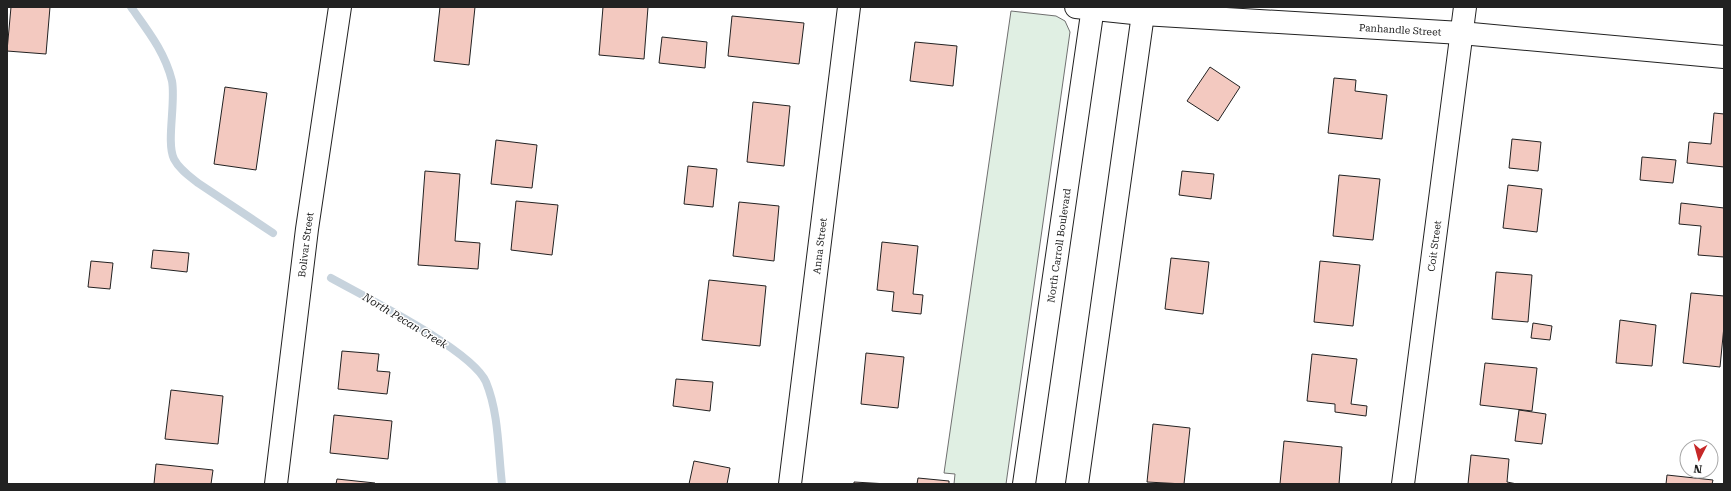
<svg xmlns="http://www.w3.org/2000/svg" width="1731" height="491" viewBox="0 0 1731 491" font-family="'Roboto Serif',serif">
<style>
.green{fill:#e0efe3;stroke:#6f6f6f}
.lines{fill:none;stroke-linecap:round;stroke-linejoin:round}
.stream{stroke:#c7d3dd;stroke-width:8}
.building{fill:#f3c9c0;stroke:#222}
.minor-casing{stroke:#222;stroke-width:24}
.major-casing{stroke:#222;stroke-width:24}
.minor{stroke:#fff;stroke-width:22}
.major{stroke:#fff;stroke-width:22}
.labels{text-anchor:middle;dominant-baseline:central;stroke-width:3;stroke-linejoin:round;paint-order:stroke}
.street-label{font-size:10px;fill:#222;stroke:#fff}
.water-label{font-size:11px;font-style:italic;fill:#222;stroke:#fff}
</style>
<rect width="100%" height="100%" fill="#fff"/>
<path class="green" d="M 1011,11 L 1056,16 L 1065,21 L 1070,32 L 1006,484 L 954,484 L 955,474 L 944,473 Z"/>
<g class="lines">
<path class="stream" d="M 131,7 C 148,31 165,52 172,81 C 176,102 166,143 174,159 C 179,169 189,176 198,183 L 273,233
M 331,278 C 365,297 472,350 486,382 C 499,414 498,450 502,484"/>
</g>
<path class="building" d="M 11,7 L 50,7 L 46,54 L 7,51 Z
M 440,7 L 475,7 L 469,65 L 434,61 Z
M 603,7 L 648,7 L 644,59 L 599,55 Z
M 732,16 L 804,23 L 799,64 L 728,56 Z
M 662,37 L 707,42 L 705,68 L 659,63 Z
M 915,42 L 957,46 L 953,86 L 910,81 Z
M 1210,67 L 1240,87 L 1218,121 L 1187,101 Z
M 1334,78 L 1356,80 L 1355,91 L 1387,95 L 1382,139 L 1328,133 Z
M 225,87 L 267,93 L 256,170 L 214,164 Z
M 753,102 L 790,106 L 784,166 L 747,162 Z
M 1714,113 L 1724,114 L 1724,167 L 1687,163 L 1689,142 L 1711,144 Z
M 1512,139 L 1541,142 L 1538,171 L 1509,168 Z
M 496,140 L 537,145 L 532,188 L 491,184 Z
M 1642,157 L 1676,160 L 1673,183 L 1640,180 Z
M 688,166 L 717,169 L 713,207 L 684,204 Z
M 425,171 L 460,174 L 455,241 L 480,243 L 478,269 L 418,265 Z
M 1182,171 L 1214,174 L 1211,199 L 1179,195 Z
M 1339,175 L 1380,179 L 1373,240 L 1333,236 Z
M 1508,185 L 1542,189 L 1537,232 L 1503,228 Z
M 516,201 L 558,205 L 552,255 L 511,250 Z
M 739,202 L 779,206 L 774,261 L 733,256 Z
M 1681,203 L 1724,208 L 1724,257 L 1698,255 L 1701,226 L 1679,224 Z
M 882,242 L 918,246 L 913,294 L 923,295 L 921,314 L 892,311 L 894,292 L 877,290 Z
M 153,250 L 189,253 L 187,272 L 151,268 Z
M 1171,258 L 1209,262 L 1203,314 L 1165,309 Z
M 91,261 L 113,263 L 110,289 L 88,287 Z
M 1320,261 L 1360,265 L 1353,326 L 1314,322 Z
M 1496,272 L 1532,275 L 1528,322 L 1492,319 Z
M 709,280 L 766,286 L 760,346 L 702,340 Z
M 1691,293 L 1724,296 L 1724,326 L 1720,367 L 1683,363 Z
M 1620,320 L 1656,325 L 1652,366 L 1616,363 Z
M 1533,323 L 1552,326 L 1550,340 L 1531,338 Z
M 342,351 L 379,354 L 377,371 L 390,372 L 387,394 L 338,389 Z
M 866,353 L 904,357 L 898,408 L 861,404 Z
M 1312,354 L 1357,359 L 1351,404 L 1367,406 L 1366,416 L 1335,412 L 1335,404 L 1307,401 Z
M 1485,363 L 1537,368 L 1532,411 L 1480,405 Z
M 676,379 L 713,382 L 710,411 L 673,406 Z
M 171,390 L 223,396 L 218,444 L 165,439 Z
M 1519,410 L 1546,414 L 1542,444 L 1515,441 Z
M 334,415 L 392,421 L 388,459 L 330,453 Z
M 1153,424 L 1190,428 L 1184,484 L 1147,482 Z
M 1284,441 L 1342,447 L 1339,484 L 1280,484 Z
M 1471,455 L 1509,459 L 1507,482 L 1517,484 L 1468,484 Z
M 694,461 L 730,468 L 727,484 L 689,484 Z
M 156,464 L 213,470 L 211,484 L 154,484 Z
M 1667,475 L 1713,480 L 1712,484 L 1666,484 Z
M 918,478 L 949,481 L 949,484 L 917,484 Z
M 337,479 L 375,483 L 375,484 L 336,484 Z
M 854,482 L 888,484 L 854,484 Z"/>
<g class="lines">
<defs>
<g id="minor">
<path id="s1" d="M 1076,7 L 1143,14 L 1461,33 L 1724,57"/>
<path id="s2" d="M 276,484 L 307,229 L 340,7"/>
<path id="s3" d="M 790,484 L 849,7"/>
<path id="s4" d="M 1403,484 L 1465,7"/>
</g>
<g id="major">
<path id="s5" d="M 1024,484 L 1093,7"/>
<path d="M 1077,484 L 1144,7"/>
</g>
</defs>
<use href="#minor" class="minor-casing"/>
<use href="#major" class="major-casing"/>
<use href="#minor" class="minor"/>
<use href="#major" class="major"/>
</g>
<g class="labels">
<g class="street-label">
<text stroke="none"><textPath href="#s1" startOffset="325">Panhandle Street</textPath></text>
<text stroke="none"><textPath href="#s2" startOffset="241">Bolivar Street</textPath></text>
<text stroke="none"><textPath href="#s3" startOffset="240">Anna Street</textPath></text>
<text stroke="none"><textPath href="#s5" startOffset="241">North Carroll Boulevard</textPath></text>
<text stroke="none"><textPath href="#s4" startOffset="240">Coit Street</textPath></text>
</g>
<g class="water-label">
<text transform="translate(405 321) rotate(31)">North Pecan Creek</text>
</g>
</g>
<rect width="1731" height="491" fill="none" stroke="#222222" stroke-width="16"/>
<g transform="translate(1699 459) rotate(186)"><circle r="19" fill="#ffffff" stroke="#a7a7a7"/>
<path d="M0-3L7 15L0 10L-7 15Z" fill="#c62828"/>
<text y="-6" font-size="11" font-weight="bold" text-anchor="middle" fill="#222222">N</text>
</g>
</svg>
